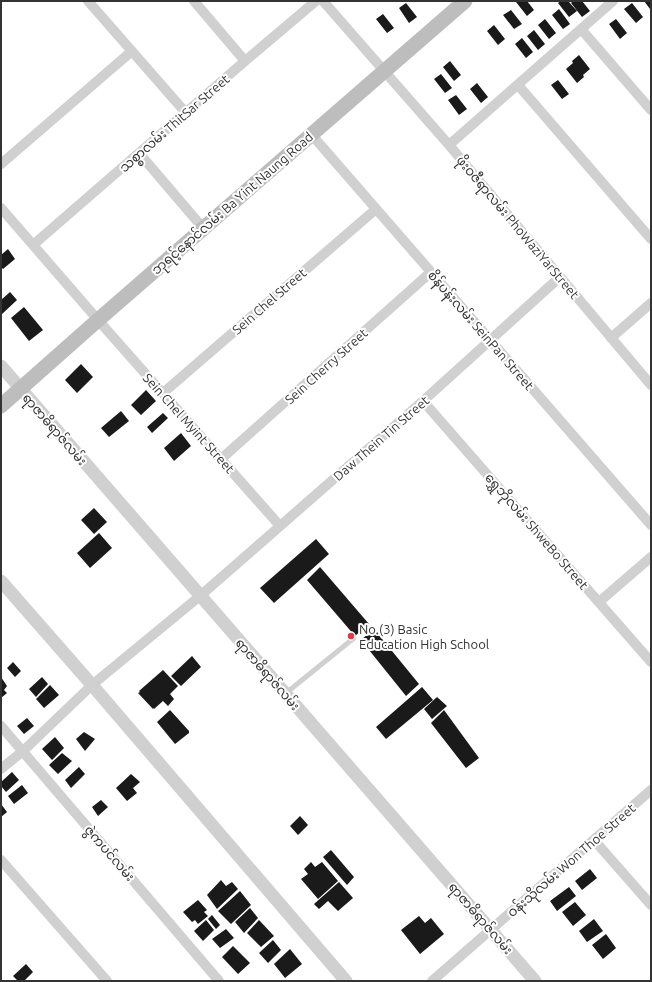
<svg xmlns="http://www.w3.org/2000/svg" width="652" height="982" viewBox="0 0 652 982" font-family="Ubuntu,'Noto Sans Myanmar',sans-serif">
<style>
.building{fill:#1a1a1a}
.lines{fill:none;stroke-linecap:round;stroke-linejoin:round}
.service{stroke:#d0d0d0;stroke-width:5}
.minor{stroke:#d0d0d0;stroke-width:10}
.tertiary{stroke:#d0d0d0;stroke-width:13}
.secondary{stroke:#bdbdbd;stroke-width:15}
.poi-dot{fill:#e63946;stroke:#fff;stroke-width:1.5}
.labels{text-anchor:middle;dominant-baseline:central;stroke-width:4;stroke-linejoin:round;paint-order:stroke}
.street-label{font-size:13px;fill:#333;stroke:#fff}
.poi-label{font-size:13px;fill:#333;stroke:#fff;text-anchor:start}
</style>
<rect width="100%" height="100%" fill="#fff"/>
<path class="building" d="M 518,1 L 527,1 L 534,10 L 527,16 L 516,2 Z
M 561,1 L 568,1 L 577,11 L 569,17 L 558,3 Z
M 573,1 L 582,1 L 590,11 L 582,17 L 571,3 Z
M 644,1 L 651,1 L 651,8 L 650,9 Z
M 406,3 L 417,17 L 409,23 L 399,8 Z
M 632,3 L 643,17 L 636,23 L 624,9 Z
M 559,9 L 570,24 L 563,29 L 552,15 Z
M 511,10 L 522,24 L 514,29 L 503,15 Z
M 383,14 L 394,28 L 387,33 L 376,19 Z
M 545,19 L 556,33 L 549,39 L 538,25 Z
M 616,19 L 627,33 L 620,39 L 609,24 Z
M 494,25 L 505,39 L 498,45 L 487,31 Z
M 534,30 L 545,44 L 538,50 L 527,36 Z
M 522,38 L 533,52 L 526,58 L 515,44 Z
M 579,55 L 590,69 L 583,75 L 584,77 L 577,83 L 566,69 L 573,63 L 572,61 Z
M 450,61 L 461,75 L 454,81 L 443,67 Z
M 441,74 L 452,88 L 445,93 L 434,79 Z
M 558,80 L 569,94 L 562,99 L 551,85 Z
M 477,83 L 488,97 L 481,103 L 470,89 Z
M 456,95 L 467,109 L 459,115 L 448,100 Z
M 8,249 L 15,259 L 3,269 L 1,267 L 1,255 Z
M 10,292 L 17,300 L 1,315 L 1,300 Z
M 24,307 L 43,330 L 29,341 L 11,318 Z
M 81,364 L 93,377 L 77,393 L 65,380 Z
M 146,390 L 156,401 L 141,415 L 131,405 Z
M 121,411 L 129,421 L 109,437 L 101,428 Z
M 163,413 L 168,418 L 152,433 L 147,427 Z
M 181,433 L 191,446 L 174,461 L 164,448 Z
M 94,508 L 107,522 L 94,534 L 81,520 Z
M 99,533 L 112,548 L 90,568 L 77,553 Z
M 316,539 L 329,554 L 274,603 L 260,588 Z
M 320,567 L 369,624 L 355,636 L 307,580 Z
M 374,629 L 419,684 L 406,696 L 361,640 Z
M 192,656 L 201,667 L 181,686 L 171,676 Z
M 13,662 L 21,671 L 15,677 L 7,668 Z
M 163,670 L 178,686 L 170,694 L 174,699 L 168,706 L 163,701 L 154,709 L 154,708 L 153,709 L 138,693 L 140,692 L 139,691 Z
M 1,677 L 7,686 L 4,690 L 7,693 L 1,698 Z
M 42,677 L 48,684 L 36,697 L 29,689 Z
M 50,685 L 59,695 L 44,708 L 36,699 Z
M 422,687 L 433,700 L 386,739 L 376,727 Z
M 437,697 L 447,706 L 432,719 L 424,709 Z
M 170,710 L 189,731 L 189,733 L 175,744 L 157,722 Z
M 444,710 L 479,758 L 466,768 L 431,723 Z
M 27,718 L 34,726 L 24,734 L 17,726 Z
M 84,732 L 95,739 L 85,751 L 76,739 Z
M 55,737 L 64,748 L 52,760 L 42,749 Z
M 62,753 L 72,761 L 58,774 L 49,765 Z
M 79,767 L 85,774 L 71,788 L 65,780 Z
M 12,772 L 19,780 L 6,792 L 1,786 L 1,782 Z
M 131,774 L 140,782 L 133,788 L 137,793 L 127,801 L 116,788 Z
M 22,785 L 28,793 L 14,804 L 8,796 Z
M 101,800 L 108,807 L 98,816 L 92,807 Z
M 1,804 L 7,812 L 1,817 Z
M 300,816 L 308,825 L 298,835 L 290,826 Z
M 331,850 L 354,877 L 347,885 L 323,857 Z
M 311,862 L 315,867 L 322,862 L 338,881 L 318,899 L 301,879 L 308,874 L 304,869 Z
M 590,869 L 597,878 L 582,890 L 575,881 Z
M 221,880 L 226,886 L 232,882 L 238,889 L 217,909 L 207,895 Z
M 339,882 L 353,898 L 338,911 L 328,901 L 319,909 L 314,904 Z
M 569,887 L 576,896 L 557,911 L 550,901 Z
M 240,891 L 251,905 L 231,924 L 218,911 Z
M 198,900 L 207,910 L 204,912 L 208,916 L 198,924 L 195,920 L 192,922 L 183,912 Z
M 575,902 L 586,915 L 573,926 L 562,912 Z
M 250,908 L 258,918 L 244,933 L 235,922 Z
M 212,915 L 220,925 L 216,929 L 208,919 Z
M 419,916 L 425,923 L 431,918 L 444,934 L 420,954 L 401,930 Z
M 594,919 L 603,931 L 587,942 L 579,931 Z
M 206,920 L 214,930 L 203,941 L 194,931 Z
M 259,920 L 274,936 L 261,947 L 247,933 Z
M 226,929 L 234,938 L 220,948 L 212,939 Z
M 606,934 L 616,948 L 603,959 L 592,945 Z
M 273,940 L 281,950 L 268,963 L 259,953 Z
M 233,946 L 250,963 L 238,974 L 222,957 Z
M 290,949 L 302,964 L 285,978 L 274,964 Z
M 26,964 L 33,972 L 24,981 L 18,981 L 13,976 Z"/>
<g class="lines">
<path class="service" d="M 286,693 L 354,638"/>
<path class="minor" d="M 88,1 L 186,113
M 194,1 L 245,61
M 323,1 L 449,145 L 651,385
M 581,29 L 651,110
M 518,85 L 651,239
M 311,134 L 651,525
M 449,145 L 613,1
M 139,153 L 203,228
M 1,164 L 132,51
M 1,208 L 98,320 L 280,526
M 33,245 L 245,61 L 316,1
M 611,338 L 651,303
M 163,393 L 376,209
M 423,401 L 651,662
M 221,459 L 431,272
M 599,602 L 651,557
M 1,726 L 219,981
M 1,769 L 23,751 L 92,685 L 200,596 L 423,401 L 560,277
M 594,840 L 651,905
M 1,860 L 107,981
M 432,981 L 651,790"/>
<path class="tertiary" d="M 1,366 L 535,981
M 1,581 L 92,685 L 346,981"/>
<path class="secondary" d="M 1,406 L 98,320 L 465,1"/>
</g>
<circle class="poi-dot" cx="351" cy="636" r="4"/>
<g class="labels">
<g class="street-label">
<text transform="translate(174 123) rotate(-41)">သစ္စာလမ်း ThitSar Street</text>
<text transform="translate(232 203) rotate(-41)">ဘုရင့်နောင်လမ်း Ba Yint Naung Road</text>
<text transform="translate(518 227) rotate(50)">ဖိုးဝဇီရာလမ်း PhoWaziYarStreet</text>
<text transform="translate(269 301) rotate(-41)">Sein Chel Street</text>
<text transform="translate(481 330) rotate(49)">စိန်ပန်းလမ်း SeinPan Street</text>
<text transform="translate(326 366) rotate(-42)">Sein Cherry Street</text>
<text transform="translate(189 423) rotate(48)">Sein Chel Myint Street</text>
<text transform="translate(55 429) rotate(49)">ရာဇာဓိရာဇ်လမ်း</text>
<text transform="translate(381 438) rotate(-41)">Daw Thein Tin Street</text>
<text transform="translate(537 531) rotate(49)">ရွှေဘိုလမ်း ShweBo Street</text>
<text transform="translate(268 674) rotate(49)">ရာဇာဓိရာဇ်လမ်း</text>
<text transform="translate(110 853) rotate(49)">ဇွဲကပင်လမ်း</text>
<text transform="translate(571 860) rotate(-41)">ဝန်းသိုလမ်း Won Thoe Street</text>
<text transform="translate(481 918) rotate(49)">ရာဇာဓိရာဇ်လမ်း</text>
</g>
<g class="poi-label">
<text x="359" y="629">No.(3) Basic<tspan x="359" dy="15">Education High School</tspan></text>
</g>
</g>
<rect width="652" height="982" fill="none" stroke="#333333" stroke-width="4"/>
</svg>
